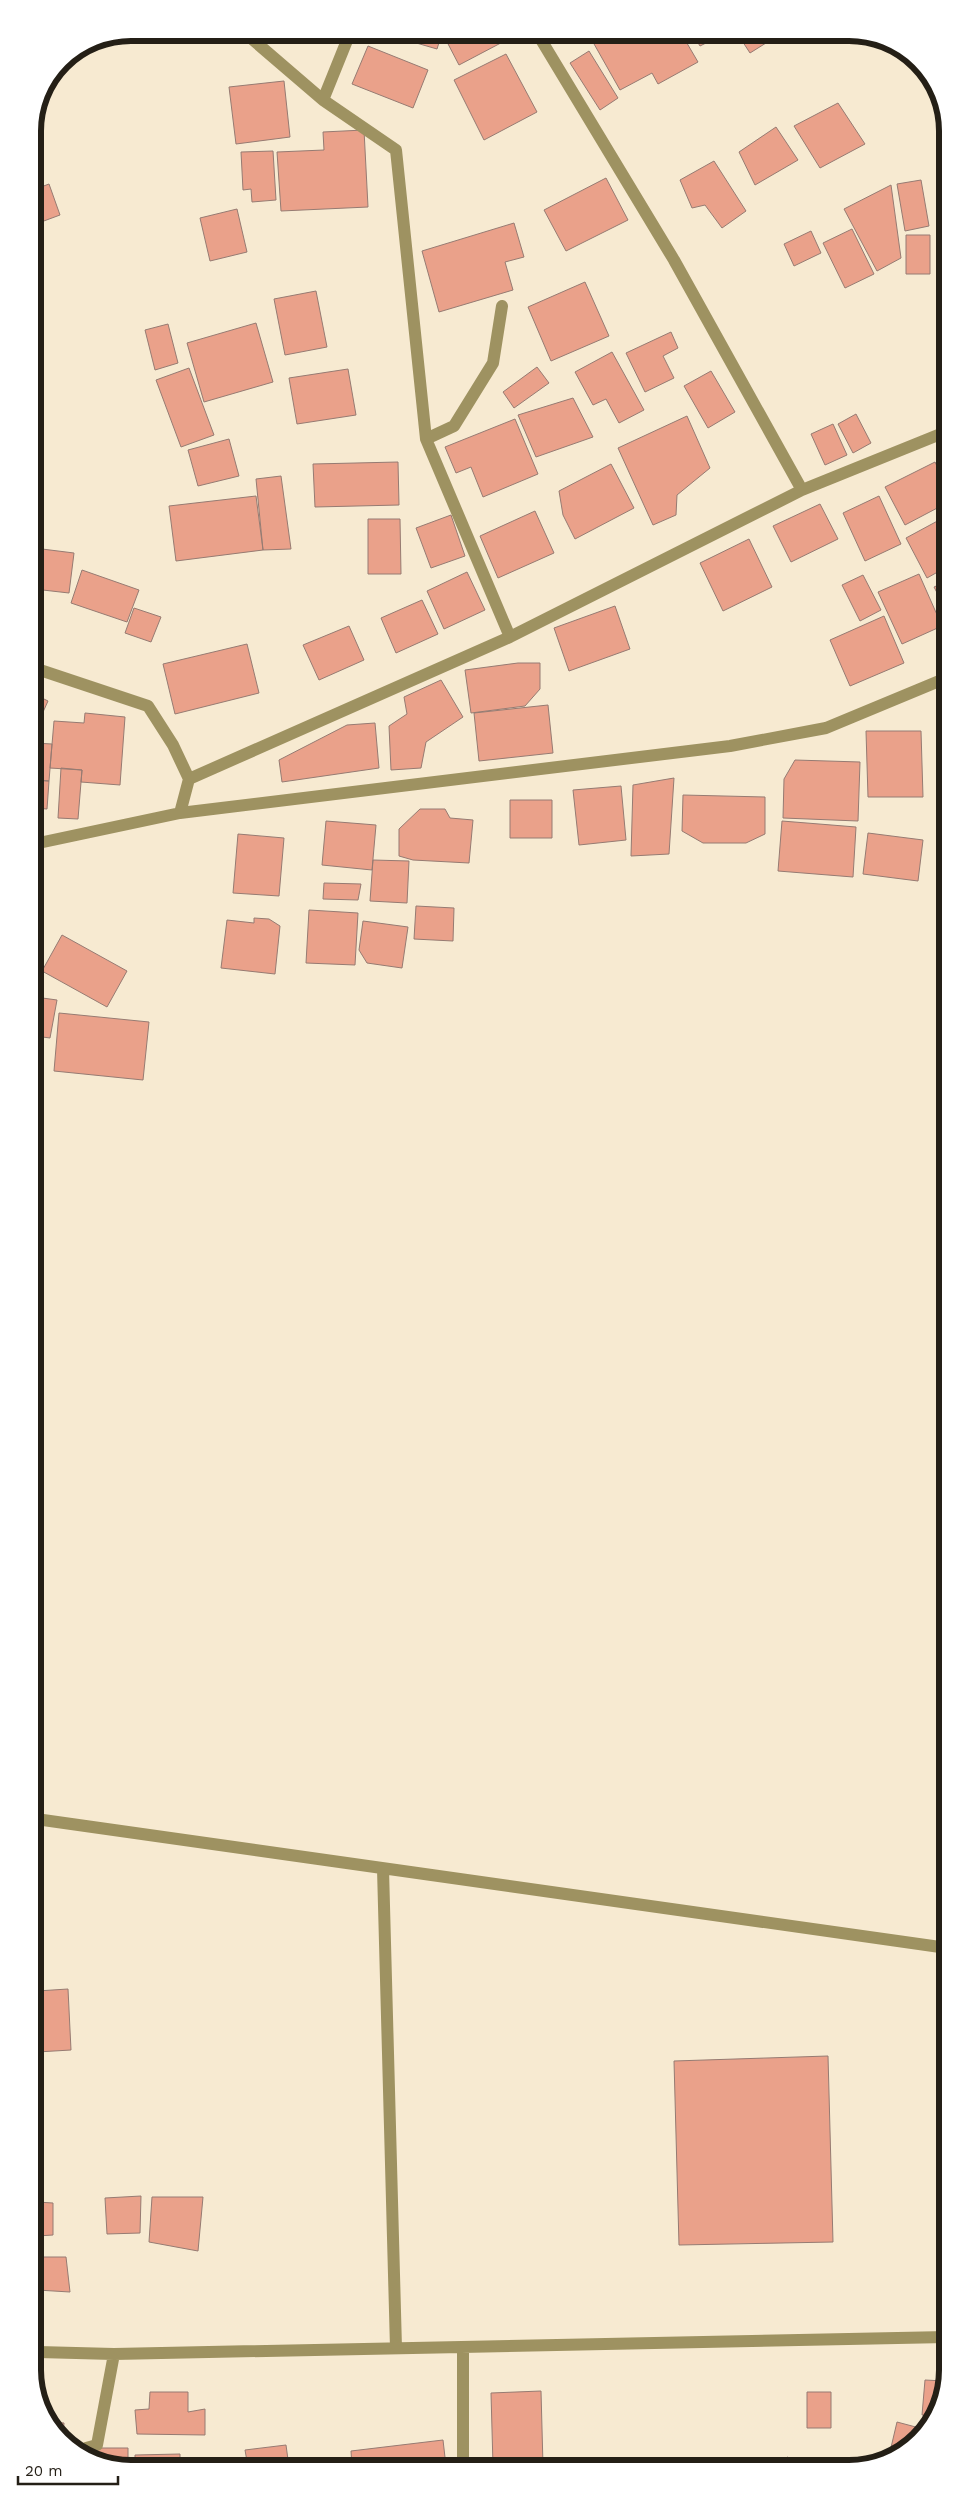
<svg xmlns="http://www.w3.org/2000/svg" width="980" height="2501" viewBox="0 0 980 2501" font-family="'Work Sans',sans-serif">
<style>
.building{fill:#eaa18a;stroke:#967b72}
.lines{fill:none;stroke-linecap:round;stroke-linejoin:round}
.minor{stroke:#9e9261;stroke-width:12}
.rim{fill:none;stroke:#241f16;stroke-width:6}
</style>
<rect width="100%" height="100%" fill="#f7ead1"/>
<path class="building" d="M 382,33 L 442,33 L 437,49 Z
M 448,33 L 514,33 L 516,35 L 459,65 L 446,40 Z
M 593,33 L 681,33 L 698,62 L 658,84 L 652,73 L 620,90 L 589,35 Z
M 692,33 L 718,33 L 720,36 L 700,46 Z
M 737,33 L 782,33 L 750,53 Z
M 368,46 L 428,70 L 413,108 L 352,84 Z
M 589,51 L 618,98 L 600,110 L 570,63 Z
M 506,54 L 537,112 L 484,140 L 454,80 Z
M 284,81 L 290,137 L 236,144 L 229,87 Z
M 838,103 L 865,144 L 820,168 L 794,126 Z
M 776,127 L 798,160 L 755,185 L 739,152 Z
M 364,130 L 368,207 L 281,211 L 277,152 L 324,150 L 323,132 Z
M 273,151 L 276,200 L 252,202 L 251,189 L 243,190 L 241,152 Z
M 714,161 L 746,211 L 722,228 L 705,205 L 692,208 L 680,180 Z
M 33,166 L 40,184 L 33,188 Z
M 606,178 L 628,220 L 566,251 L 544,210 Z
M 921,180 L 929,226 L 905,231 L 897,184 Z
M 49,184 L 60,215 L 33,225 L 33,190 Z
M 891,185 L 901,258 L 877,271 L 844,209 Z
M 237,209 L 247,252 L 210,261 L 200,218 Z
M 514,223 L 524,257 L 505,262 L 513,290 L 439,312 L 422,251 Z
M 852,229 L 874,274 L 845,288 L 823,243 Z
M 811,231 L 821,253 L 794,266 L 784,244 Z
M 906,235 L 930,235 L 930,274 L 906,274 Z
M 585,282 L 609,336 L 551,361 L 528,307 Z
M 316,291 L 327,347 L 285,355 L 274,299 Z
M 256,323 L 273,382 L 204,402 L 187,343 Z
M 168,324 L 178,363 L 155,370 L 145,330 Z
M 671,332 L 678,348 L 663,356 L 674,378 L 645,392 L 626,353 Z
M 612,352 L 644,410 L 619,423 L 606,399 L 593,405 L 575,372 Z
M 537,367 L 549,383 L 514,408 L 503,392 Z
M 189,368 L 214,435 L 181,447 L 156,380 Z
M 348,369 L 356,415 L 297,424 L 289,378 Z
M 711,371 L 735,412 L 708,428 L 684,386 Z
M 573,398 L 593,437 L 536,457 L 518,415 Z
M 856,414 L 871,443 L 853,453 L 838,424 Z
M 687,416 L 710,468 L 677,495 L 676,515 L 653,525 L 618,448 Z
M 515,419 L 538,474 L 483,497 L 471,467 L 456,473 L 445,447 Z
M 833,424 L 847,455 L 825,465 L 811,434 Z
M 229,439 L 239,476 L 198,486 L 188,450 Z
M 398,462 L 399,505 L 315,507 L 313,464 Z
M 935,462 L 943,478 L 943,505 L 905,525 L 885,487 Z
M 611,464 L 634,508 L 575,539 L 563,515 L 559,491 Z
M 281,476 L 291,549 L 263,550 L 256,479 Z
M 256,496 L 263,550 L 176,561 L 169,506 Z
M 879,496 L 901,544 L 865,561 L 843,513 Z
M 820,504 L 838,539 L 791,562 L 773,526 Z
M 535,511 L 554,553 L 498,578 L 480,536 Z
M 451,515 L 465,556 L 431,568 L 416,528 Z
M 943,518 L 943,569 L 927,578 L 906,538 Z
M 368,519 L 400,519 L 401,574 L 368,574 Z
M 749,539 L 772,587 L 723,611 L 700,563 Z
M 34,548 L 74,553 L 69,593 L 34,589 Z
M 82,570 L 139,590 L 127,622 L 71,603 Z
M 467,572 L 485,610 L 444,629 L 427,591 Z
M 919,574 L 942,626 L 902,644 L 878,592 Z
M 863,575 L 881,610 L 860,621 L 842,585 Z
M 943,583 L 944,606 L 934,587 Z
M 422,600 L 438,634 L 396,653 L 381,618 Z
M 615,606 L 630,649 L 569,671 L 554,628 Z
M 134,608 L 161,617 L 151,642 L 125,633 Z
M 884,616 L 904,663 L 850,686 L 830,640 Z
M 349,626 L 364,660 L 319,680 L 303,645 Z
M 247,644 L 259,693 L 175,714 L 163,664 Z
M 518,663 L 540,663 L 540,689 L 525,706 L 471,713 L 465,670 Z
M 441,680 L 463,717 L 426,742 L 421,768 L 391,770 L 389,726 L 407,714 L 404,697 Z
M 34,694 L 48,701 L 34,732 Z
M 548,705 L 553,753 L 479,761 L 474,713 Z
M 85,713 L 125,717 L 120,785 L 81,782 L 82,770 L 50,768 L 54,721 L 84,723 Z
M 375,723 L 379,768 L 282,782 L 279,760 L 347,725 Z
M 866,731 L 921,731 L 923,797 L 868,797 Z
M 34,743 L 52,744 L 49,781 L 34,780 Z
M 795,760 L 860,762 L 858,821 L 783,818 L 784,779 Z
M 61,768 L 82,770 L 78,819 L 58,818 Z
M 674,778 L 669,854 L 631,856 L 633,785 Z
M 34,780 L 49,781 L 47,809 L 34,808 Z
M 621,786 L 626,840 L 579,845 L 573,790 Z
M 683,795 L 765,797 L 765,834 L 746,843 L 703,843 L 682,831 Z
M 940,799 L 944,799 L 944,878 L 940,878 Z
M 510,800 L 552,800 L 552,838 L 510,838 Z
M 420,809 L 445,809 L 450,818 L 473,820 L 469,863 L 413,860 L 399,856 L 399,829 Z
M 326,821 L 376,825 L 372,870 L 322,865 Z
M 782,821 L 856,827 L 853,877 L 778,871 Z
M 868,833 L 923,840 L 918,881 L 863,874 Z
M 238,834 L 284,838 L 279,896 L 233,893 Z
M 373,860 L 409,861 L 407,903 L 370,901 Z
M 324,883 L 361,884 L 358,900 L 323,899 Z
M 416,906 L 454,908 L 453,941 L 414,939 Z
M 309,910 L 358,913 L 355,965 L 306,963 Z
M 254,918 L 269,919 L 280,926 L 275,974 L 221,968 L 227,920 L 254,923 Z
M 363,921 L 408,927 L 402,968 L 367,963 L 359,950 Z
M 62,935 L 127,971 L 107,1007 L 42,971 Z
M 35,997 L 57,1000 L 50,1038 L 35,1036 Z
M 59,1013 L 149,1022 L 143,1080 L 54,1071 Z
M 68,1989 L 71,2050 L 37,2052 L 37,1991 Z
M 828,2056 L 833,2242 L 679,2245 L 674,2061 Z
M 141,2196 L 140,2233 L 107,2234 L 105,2198 Z
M 152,2197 L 203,2197 L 198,2251 L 149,2242 Z
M 37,2202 L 53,2203 L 53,2235 L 37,2236 Z
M 37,2257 L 66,2257 L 70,2292 L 37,2290 Z
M 925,2380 L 944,2381 L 932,2416 L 922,2415 Z
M 541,2391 L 543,2466 L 493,2466 L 491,2393 Z
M 150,2392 L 188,2392 L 188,2412 L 205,2409 L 205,2435 L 137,2434 L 135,2410 L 149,2409 Z
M 807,2392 L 831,2392 L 831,2428 L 807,2428 Z
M 53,2422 L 64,2423 L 63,2437 Z
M 897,2422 L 927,2430 L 890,2456 L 889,2456 Z
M 443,2440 L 446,2466 L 352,2467 L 351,2451 Z
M 286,2445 L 289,2467 L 248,2467 L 245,2450 Z
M 86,2448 L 128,2448 L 128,2468 L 86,2454 Z
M 180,2454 L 180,2468 L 135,2468 L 135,2455 Z
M 787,2457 L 807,2464 L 785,2464 Z"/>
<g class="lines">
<path class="minor" d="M 245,33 L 323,100 L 396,150 L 426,439 L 510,637
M 537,33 L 674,260 L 802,490
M 323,100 L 350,33
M 426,439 L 454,426 L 493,363 L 502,306
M 34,668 L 148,706 L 173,745 L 189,779
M 180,813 L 189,779 L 510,637 L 802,490 L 943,433
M 34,844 L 180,813 L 730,746 L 826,728 L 944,679
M 36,1819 L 947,1948
M 383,1869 L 396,2348
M 463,2347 L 463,2466
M 38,2352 L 114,2354 L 947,2337
M 83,2453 L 86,2448 L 97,2445 L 114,2354"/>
</g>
<path d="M0 0H980V2501H0ZM131 41H849A90 90 0 0 1 939 131V2370A90 90 0 0 1 849 2460H131A90 90 0 0 1 41 2370V131A90 90 0 0 1 131 41Z" fill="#fff" fill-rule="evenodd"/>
<path class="rim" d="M131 41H849A90 90 0 0 1 939 131V2370A90 90 0 0 1 849 2460H131A90 90 0 0 1 41 2370V131A90 90 0 0 1 131 41Z"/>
<path d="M18 2476v8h100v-8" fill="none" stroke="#241f16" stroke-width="2.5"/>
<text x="25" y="2476" font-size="15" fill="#241f16" stroke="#ffffff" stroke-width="4" paint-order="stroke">20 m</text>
</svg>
